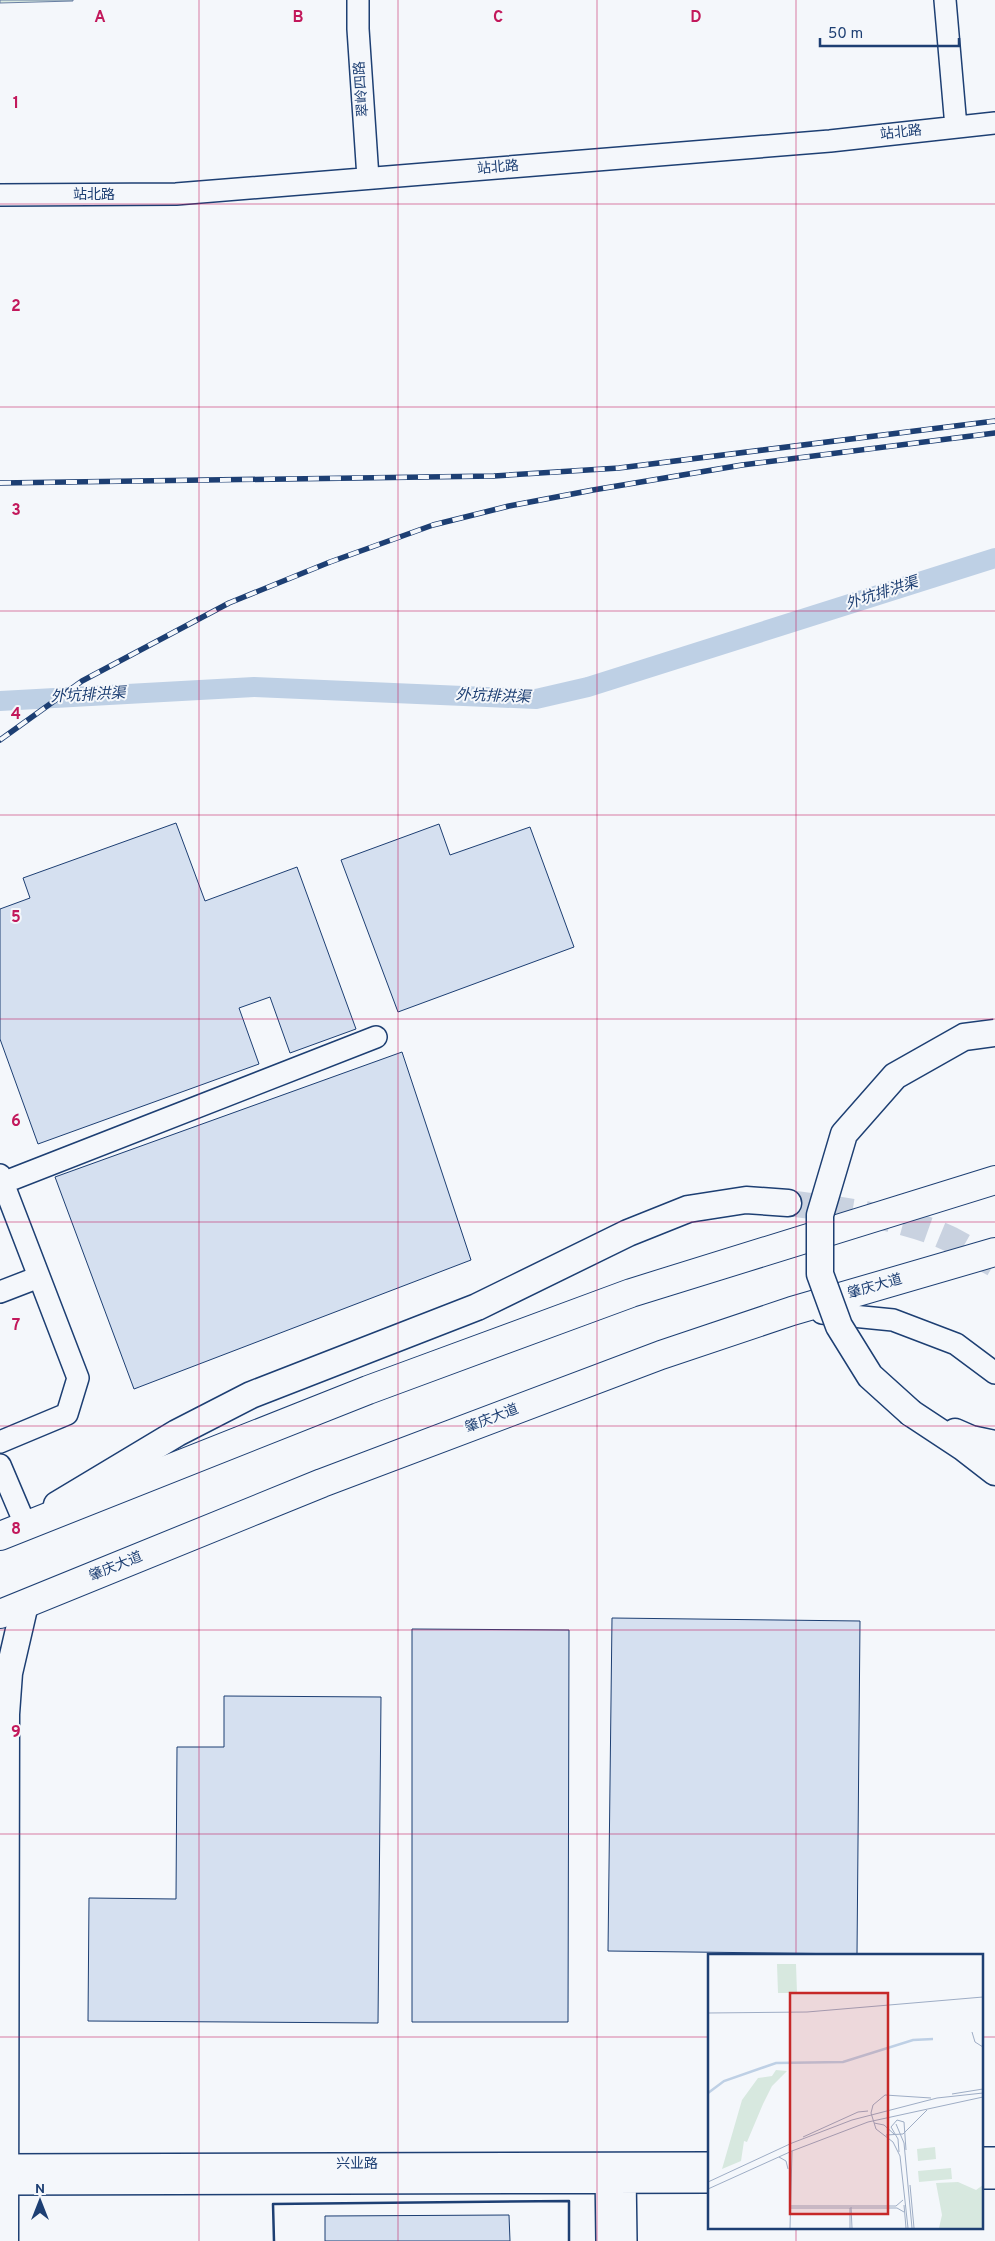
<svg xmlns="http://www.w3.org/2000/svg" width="995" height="2241" viewBox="0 0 995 2241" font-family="Overpass,'Noto Sans SC',sans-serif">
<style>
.green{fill:#d7e8df;stroke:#687fa3}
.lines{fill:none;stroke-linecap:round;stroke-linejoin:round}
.canal{stroke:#bed0e5;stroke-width:20}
.building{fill:#d5e0f0;stroke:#1d3f73}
.major-tunnel{stroke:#c9d2e0;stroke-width:26;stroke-dasharray:26 13;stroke-linecap:butt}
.minor-casing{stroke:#1d3f73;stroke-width:24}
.major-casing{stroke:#1d3f73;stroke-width:29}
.highway-casing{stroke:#1d3f73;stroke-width:30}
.minor{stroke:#f4f7fb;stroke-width:21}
.major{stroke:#f4f7fb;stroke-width:26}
.highway{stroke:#f4f7fb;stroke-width:28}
.rail-casing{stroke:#1d3f73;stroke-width:5.5}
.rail{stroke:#f4f7fb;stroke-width:4;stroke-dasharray:11;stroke-linecap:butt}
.major-bridge-casing{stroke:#1d3f73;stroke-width:29;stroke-linecap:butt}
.major-bridge{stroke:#f4f7fb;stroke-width:26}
.wall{stroke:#1d3f73;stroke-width:2.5}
.grid{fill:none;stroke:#c2185b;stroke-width:1;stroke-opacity:0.55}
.labels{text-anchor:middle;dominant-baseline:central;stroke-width:4;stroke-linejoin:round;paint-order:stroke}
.street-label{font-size:14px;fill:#1d3f73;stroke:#f4f7fb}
.water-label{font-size:15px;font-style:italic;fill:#1d3f73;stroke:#f4f7fb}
.inset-river{fill:none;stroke:#bed0e5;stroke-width:2.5}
.inset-road{fill:none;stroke:#9eadc5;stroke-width:1}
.view{fill:#c62828;fill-opacity:0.15;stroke:#c62828;stroke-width:2.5}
.inset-edge{fill:none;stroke:#1d3f73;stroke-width:2.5}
.grid-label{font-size:16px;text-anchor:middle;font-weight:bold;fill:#c2185b;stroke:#f4f7fb;stroke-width:4;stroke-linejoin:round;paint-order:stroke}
</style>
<rect width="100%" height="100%" fill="#f4f7fb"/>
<path class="green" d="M 0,0 L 73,0 L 73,1 L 0,3 Z"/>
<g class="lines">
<path class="canal" d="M 0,701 L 254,687 L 536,699 L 588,687 L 995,558"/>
</g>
<path class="building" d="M 176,823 L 205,901 L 297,867 L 356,1029 L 290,1053 L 270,997 L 239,1008 L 259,1064 L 38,1144 L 0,1039 L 0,909 L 30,898 L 23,878 Z
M 439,824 L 450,855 L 530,827 L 574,947 L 398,1012 L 341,860 Z
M 402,1052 L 471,1260 L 134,1389 L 55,1177 Z
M 612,1618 L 860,1621 L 857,1954 L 608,1951 Z
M 412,1629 L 569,1630 L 568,2022 L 412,2022 Z
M 224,1696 L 381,1697 L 378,2023 L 88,2021 L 89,1898 L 176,1899 L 177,1747 L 224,1747 Z
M 509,2215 L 510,2241 L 325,2241 L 325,2216 Z"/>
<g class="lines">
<path class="major-tunnel" d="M 788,1203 C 842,1210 901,1216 950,1239 C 965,1247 980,1256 994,1264"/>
<defs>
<path id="minor" d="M 358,0 L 358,29 L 368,178
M 945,0 L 956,127
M 0,195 L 176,194 L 830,141 L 995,123
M 0,1175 L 78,1378 L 67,1414 L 0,1442
M 0,1184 L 376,1037
M 0,1292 L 39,1277
M 822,1313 L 893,1320 L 956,1344 L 995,1373
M 0,1465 L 25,1524
M 981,2158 L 995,2158
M 5,2165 L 709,2163
M 606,2169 L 607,2241
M 625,2171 L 626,2241
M 981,2178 L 995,2178
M 5,2184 L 709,2182"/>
<path id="major" d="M 911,1413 L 964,1448 L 995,1472
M 955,1432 L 971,1439 L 995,1444
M 57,1505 L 177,1433 L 251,1395 L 477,1307 L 628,1233 L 688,1209 L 746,1200 L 788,1203
M 5,2241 L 6,1714 L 9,1673 L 25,1604"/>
<path id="highway" d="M 0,1536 L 368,1390 L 631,1293 L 995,1180
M 0,1614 L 322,1483 L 661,1355 L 792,1311 L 995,1252"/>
</defs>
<use href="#minor" class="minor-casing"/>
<use href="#major" class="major-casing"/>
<use href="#highway" class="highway-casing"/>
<use href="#minor" class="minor"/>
<use href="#major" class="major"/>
<use href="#highway" class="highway"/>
<defs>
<path id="rail" d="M 0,483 L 494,476 L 619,468 L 995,421
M 0,740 L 82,681 L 229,603 L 330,562 L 433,525 L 509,506 L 593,490 L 742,465 L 995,433"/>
</defs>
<use href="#rail" class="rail-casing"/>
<use href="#rail" class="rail"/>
<defs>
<path id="major-bridge" d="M 911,1413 L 870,1376 L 839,1326 L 820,1274 L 820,1215 L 844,1134 L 895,1076 L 964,1037 L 995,1033"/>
</defs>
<use href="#major-bridge" class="major-bridge-casing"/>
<use href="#major-bridge" class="major-bridge"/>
<path class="wall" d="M 274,2241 L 273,2204 L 569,2201 L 569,2241"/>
</g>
<path class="grid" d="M 199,0 L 199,2241M 398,0 L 398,2241M 597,0 L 597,2241M 796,0 L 796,1955M 0,204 L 995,204M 0,407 L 995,407M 0,611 L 995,611M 0,815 L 995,815M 0,1019 L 995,1019M 0,1222 L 995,1222M 0,1426 L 995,1426M 0,1630 L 995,1630M 0,1834 L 995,1834M 0,2037 L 709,2037M 981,2037 L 995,2037M 796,2227 L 796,2241"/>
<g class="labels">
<g class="street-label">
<text transform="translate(362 89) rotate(-94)">翠岭四路</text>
<text transform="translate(901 133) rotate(-6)">站北路</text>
<text transform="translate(498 168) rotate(-5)">站北路</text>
<text x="94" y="195">站北路</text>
<text transform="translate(875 1287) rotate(-16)">肇庆大道</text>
<text transform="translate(492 1419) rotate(-21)">肇庆大道</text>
<text transform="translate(116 1567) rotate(-22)">肇庆大道</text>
<text x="357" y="2164">兴业路</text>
</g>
<g class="water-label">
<text transform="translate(882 594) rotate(-18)">外坑排洪渠</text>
<text transform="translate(88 696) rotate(-3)">外坑排洪渠</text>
<text transform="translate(493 697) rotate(2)">外坑排洪渠</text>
</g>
</g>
<g transform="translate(708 1954)">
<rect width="275" height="275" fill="#f4f7fb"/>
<path d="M 69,10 L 88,10 L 89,39 L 70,39 ZM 68,116 L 79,117 L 64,132 L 55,150 L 39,188 L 36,187 L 33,207 L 14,215 L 34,146 L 50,124 L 64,122 ZM 227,193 L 228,205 L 210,207 L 209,195 ZM 243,214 L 244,225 L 211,228 L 210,217 ZM 250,228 L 268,236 L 275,231 L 275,274 L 231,274 L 234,261 L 228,229 Z" fill="#d7e8df"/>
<path class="inset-river" d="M 0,139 L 16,127 L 68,109 L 135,108 L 205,86 L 225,85"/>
<path class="inset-road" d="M 0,59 L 99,58 L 275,43M 264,78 L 267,88 L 275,93M 244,140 L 275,135M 166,169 L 176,171 L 186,180M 188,170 L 196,189 L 204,274M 178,181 L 195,180 L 219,156M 95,183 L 150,158 L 160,157M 191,198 L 190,185 L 183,173 L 189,166 L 196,168 L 198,196M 71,203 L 78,207 L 80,215M 0,228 L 84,189 L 144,166 L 229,144 L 275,139M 202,231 L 206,274M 0,235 L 84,197 L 160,168 L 275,143M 196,251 L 198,274M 82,252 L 188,252 L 195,246M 143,253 L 144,274M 82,254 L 189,254 L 196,258M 142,254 L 142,274M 82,274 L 84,197M 200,274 L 192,202 L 185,188 L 168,175 L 163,159 L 165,151 L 177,141 L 223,144"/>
<path class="view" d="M 82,39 L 180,39 L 180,260 L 82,260 Z"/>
<rect width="275" height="275" class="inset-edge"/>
</g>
<g class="grid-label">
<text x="100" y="22">A</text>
<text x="298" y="22">B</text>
<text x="498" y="22">C</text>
<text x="696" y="22">D</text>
<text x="16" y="108">1</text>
<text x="16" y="311">2</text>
<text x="16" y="515">3</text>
<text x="16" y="719">4</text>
<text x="16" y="922">5</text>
<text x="16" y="1126">6</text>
<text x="16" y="1330">7</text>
<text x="16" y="1534">8</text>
<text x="16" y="1737">9</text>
</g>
<g transform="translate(40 2201)" stroke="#f4f7fb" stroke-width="4" paint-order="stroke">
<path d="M0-4L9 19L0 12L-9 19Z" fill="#1d3f73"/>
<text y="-8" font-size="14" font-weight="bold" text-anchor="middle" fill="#1d3f73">N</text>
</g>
<path d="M820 38v8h139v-8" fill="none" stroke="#1d3f73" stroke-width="2.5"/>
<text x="828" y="38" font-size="15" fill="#1d3f73" stroke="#f4f7fb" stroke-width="4" paint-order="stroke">50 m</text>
</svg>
